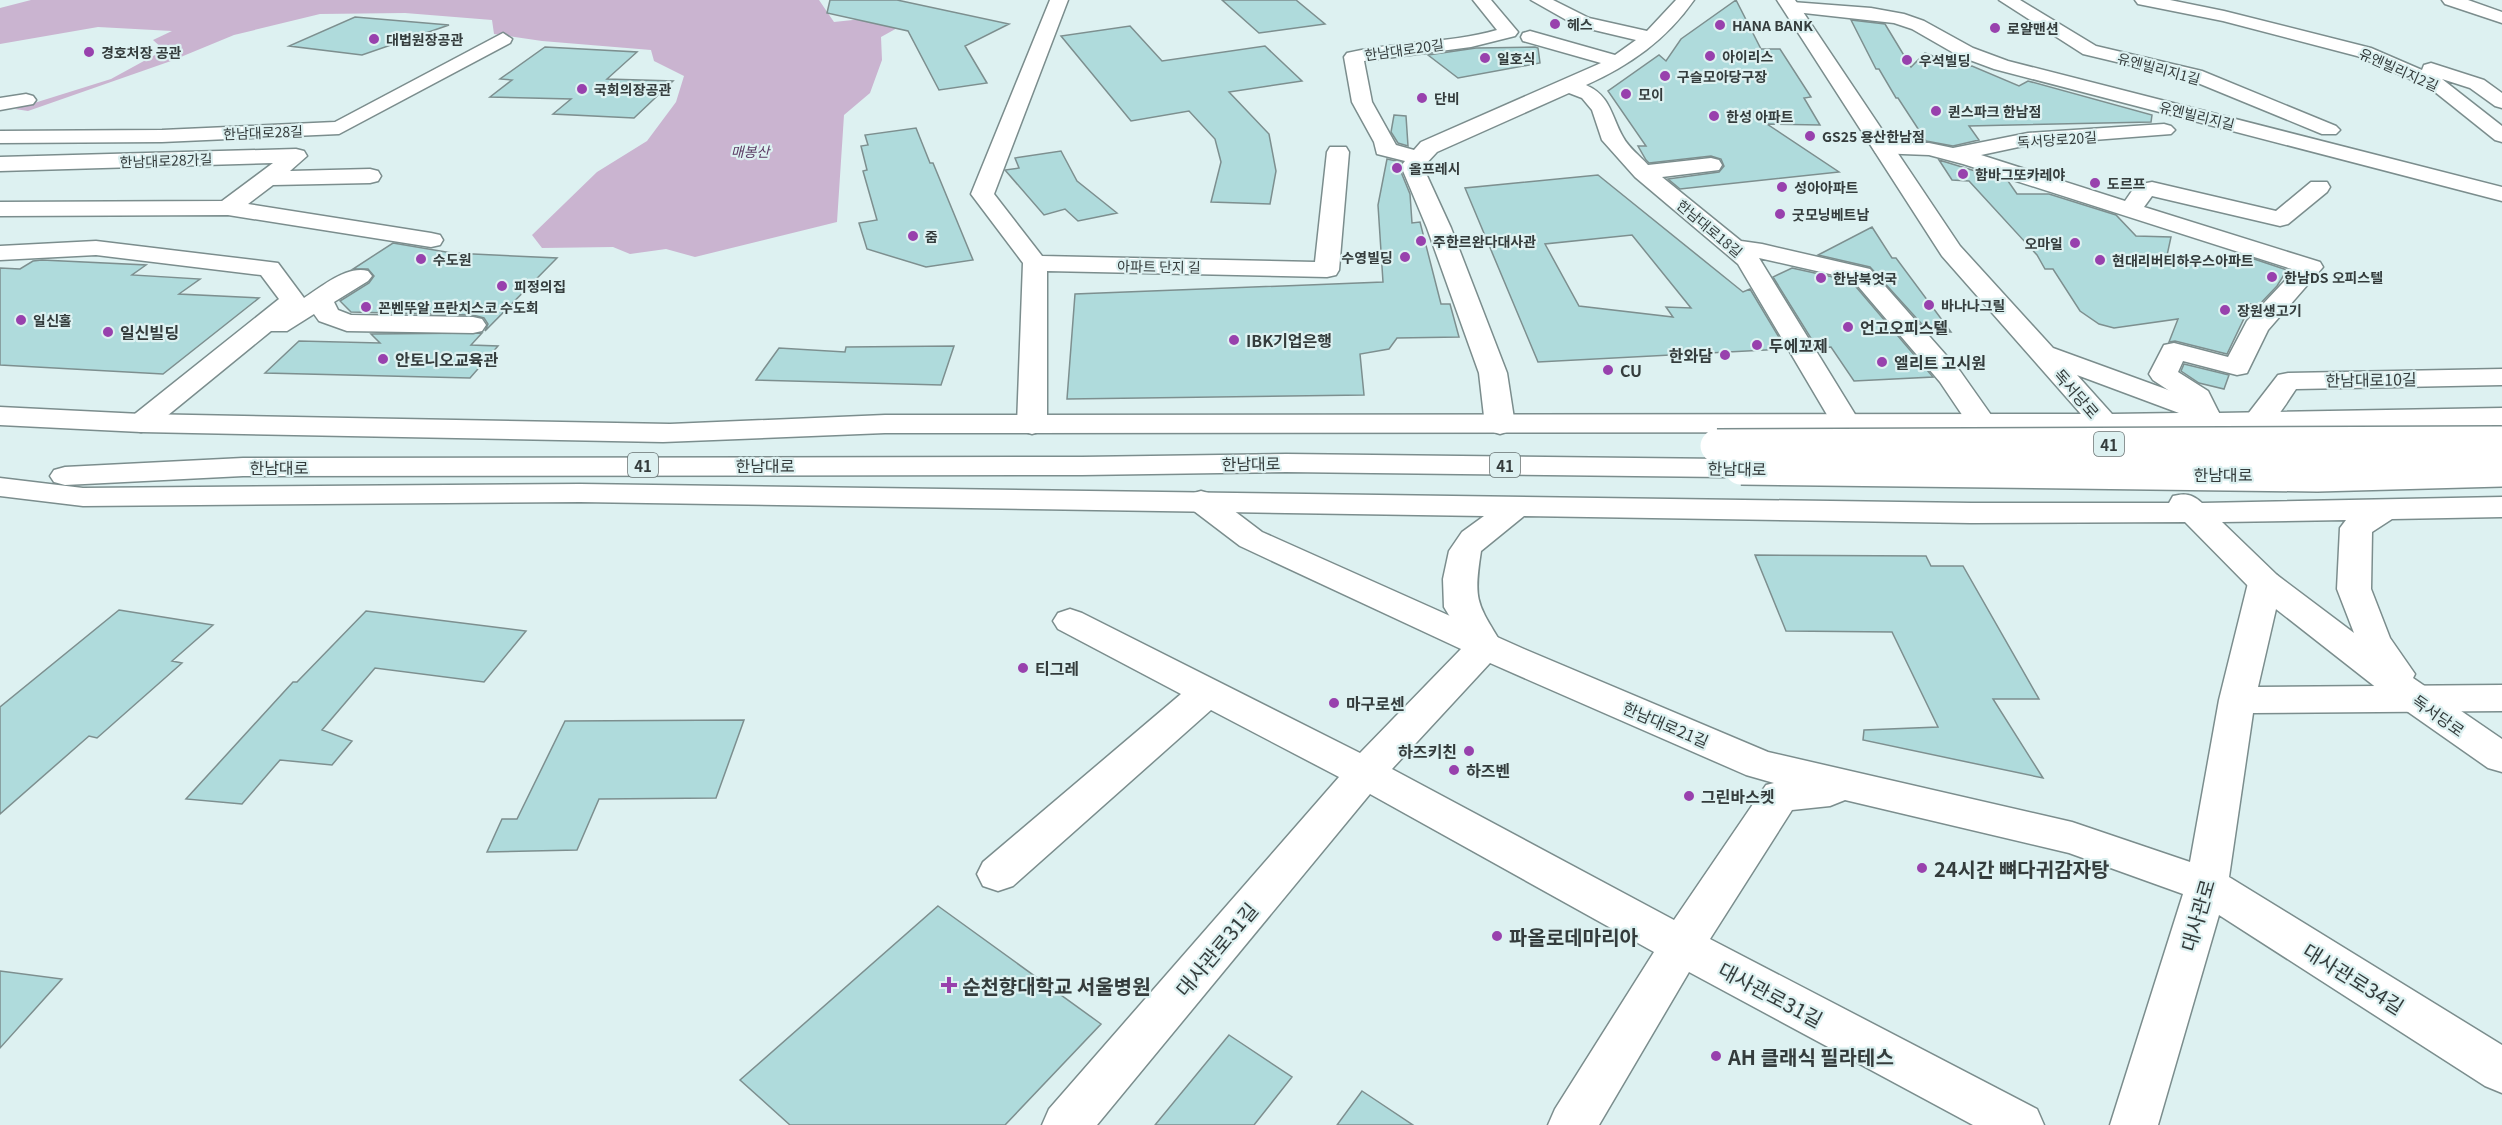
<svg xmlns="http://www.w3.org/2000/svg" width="2502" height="1125" viewBox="0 0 2502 1125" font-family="Georgia,'Noto Sans KR',serif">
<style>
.green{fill:#cab4d0}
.building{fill:#afdbdc;stroke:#7d8f8f;stroke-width:1.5;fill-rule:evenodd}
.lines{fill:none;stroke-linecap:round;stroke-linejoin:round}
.minor-casing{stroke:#7b8d8d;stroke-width:3}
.major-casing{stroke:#7b8d8d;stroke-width:3}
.minor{fill:#fff;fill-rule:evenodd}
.major{fill:#fff;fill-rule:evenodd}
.major-bridge-casing{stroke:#7b8d8d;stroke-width:36;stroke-linecap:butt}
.major-bridge{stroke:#fff;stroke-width:33}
.poi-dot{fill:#9841ad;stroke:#ddf1f1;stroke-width:2}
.labels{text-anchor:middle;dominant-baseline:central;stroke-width:4.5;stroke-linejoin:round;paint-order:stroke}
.far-poi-label{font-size:14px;font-weight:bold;fill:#343c3c;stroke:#ddf1f1;text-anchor:start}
.far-street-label{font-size:14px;fill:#343c3c;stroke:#ddf1f1}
.far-park-label{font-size:14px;font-style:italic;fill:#5b3b63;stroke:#ddf1f1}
.shield{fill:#ddf1f1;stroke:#677272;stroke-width:1.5}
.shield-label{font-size:15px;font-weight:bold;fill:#343c3c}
.poi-label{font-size:16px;font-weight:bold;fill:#343c3c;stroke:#ddf1f1;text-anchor:start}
.street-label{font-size:16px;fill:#343c3c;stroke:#ddf1f1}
.near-poi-label{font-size:20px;font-weight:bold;fill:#343c3c;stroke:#ddf1f1;text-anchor:start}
.near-street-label{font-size:20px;fill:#343c3c;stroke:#ddf1f1}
</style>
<rect width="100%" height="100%" fill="#ddf1f1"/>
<path class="green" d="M 31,0 L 819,0 L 834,22 L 909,14 L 899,27 L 881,37 L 882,60 L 870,93 L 844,115 L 837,222 L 695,257 L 666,249 L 630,254 L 613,247 L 542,248 L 532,235 L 597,172 L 647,141 L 676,102 L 684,76 L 654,61 L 651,50 L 542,41 L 494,34 L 492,20 L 405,13 L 320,14 L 234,35 L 171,61 L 28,111 L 15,109 L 111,79 L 164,50 L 153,40 L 172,31 L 98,27 L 0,44 L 0,8 Z"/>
<path class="building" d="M 830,0 L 897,0 L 1009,24 L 965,46 L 987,83 L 939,90 L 908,31 L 827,13 Z
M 1222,0 L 1296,0 L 1325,24 L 1259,33 Z
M 1736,0 L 1761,49 L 1780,49 L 1811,97 L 1804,98 L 1820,125 L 1767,124 L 1839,172 L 1680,189 L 1668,179 L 1719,172 L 1724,166 L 1721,159 L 1711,156 L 1649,163 L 1646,160 L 1638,146 L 1646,146 L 1608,91 L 1659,55 L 1666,61 L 1681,39 Z
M 355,17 L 449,25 L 362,55 L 289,46 Z
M 1851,20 L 1885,24 L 1911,67 L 1925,53 L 1963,68 L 1972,66 L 2019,86 L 2028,81 L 2152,115 L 2151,122 L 1969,126 L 1979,140 L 1953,146 L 1926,141 L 1898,98 L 1896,98 L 1879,69 L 1876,69 Z
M 1130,26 L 1162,61 L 1265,46 L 1302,81 L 1229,92 L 1269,134 L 1276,171 L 1270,204 L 1211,202 L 1221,162 L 1215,139 L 1189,111 L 1131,121 L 1061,36 Z
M 545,47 L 637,52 L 607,79 L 673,81 L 634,118 L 553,114 L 571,99 L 490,97 L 512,80 L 500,79 Z
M 1535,47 L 1538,48 L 1540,63 L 1458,78 L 1428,55 L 1476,48 Z
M 1394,115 L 1406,116 L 1408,146 L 1398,143 L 1391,132 Z
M 916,128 L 930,163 L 933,163 L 973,260 L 926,267 L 867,249 L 859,223 L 877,220 L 863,171 L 867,170 L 861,146 L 868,145 L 865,135 Z
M 1061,151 L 1077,181 L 1117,213 L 1078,221 L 1065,209 L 1044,215 L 1005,170 L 1019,168 L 1015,158 Z
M 1387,159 L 1401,162 L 1399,167 L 1410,194 L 1412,223 L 1420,222 L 1441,304 L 1450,304 L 1459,337 L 1397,338 L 1389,349 L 1360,354 L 1364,395 L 1067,399 L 1075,294 L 1383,282 L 1378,205 Z
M 1939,160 L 2008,181 L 2017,194 L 2049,194 L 2116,215 L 2136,236 L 2171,237 L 2166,260 L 2240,259 L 2242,255 L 2287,270 L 2277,286 L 2258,306 L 2251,304 L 2227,354 L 2175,341 L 2169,342 L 2178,319 L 2114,328 L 2099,324 L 2080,311 L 2053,269 L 2045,269 L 2037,255 L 1969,181 L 1952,180 Z
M 1598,175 L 1743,292 L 1750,289 L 1786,349 L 1538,362 L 1465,188 ZM 1632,235 L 1691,308 L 1666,307 L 1673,317 L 1579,306 L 1545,244 Z
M 1872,227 L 1892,258 L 1896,258 L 1951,332 L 1929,332 L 1870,267 L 1818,255 Z
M 393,243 L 452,253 L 557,258 L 485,331 L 488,324 L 484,318 L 473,315 L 351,312 L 340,301 L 369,283 L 374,276 L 368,269 L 353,269 Z
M 42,260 L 146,265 L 132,275 L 200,279 L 179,294 L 259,298 L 163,374 L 0,365 L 0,268 L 20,269 L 33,261 Z
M 1792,268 L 1851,281 L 1933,377 L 1854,381 L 1831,347 L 1817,348 L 1773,277 Z
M 482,333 L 471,345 L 498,346 L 470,378 L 265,373 L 299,341 L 380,343 L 371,334 Z
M 954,346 L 941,385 L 756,380 L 779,348 L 845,352 L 846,347 Z
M 2184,364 L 2229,375 L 2224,389 L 2199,383 L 2181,371 Z
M 1755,555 L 1926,556 L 1931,566 L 1963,566 L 2039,699 L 1993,699 L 2043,778 L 1863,740 L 1864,730 L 1938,727 L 1892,632 L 1786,631 Z
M 119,610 L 213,625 L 172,661 L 182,663 L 97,738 L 89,736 L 0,814 L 0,707 Z
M 366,611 L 526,631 L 484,682 L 375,668 L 322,730 L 352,741 L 332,765 L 280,760 L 242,804 L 186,799 L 293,682 L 297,682 Z
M 744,720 L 716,798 L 599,799 L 577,850 L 487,852 L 502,819 L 517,819 L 565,721 Z
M 938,906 L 1101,1024 L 1005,1125 L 790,1125 L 740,1080 Z
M 0,971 L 62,979 L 0,1048 Z
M 1229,1035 L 1292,1077 L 1254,1125 L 1155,1125 Z
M 1362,1091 L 1413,1125 L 1337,1125 Z"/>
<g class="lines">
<defs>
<path id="minor" d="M 1050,0 L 1068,0 L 994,194 L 1042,256 L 1315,262 L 1327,152 L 1330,147 L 1346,147 L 1349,152 L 1339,270 L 1336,275 L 1327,277 L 1047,271 L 1047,425 L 1042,431 L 1032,434 L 1022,431 L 1017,425 L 1023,263 L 971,194 Z
M 1473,0 L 1491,0 L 1518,32 L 1515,36 L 1471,47 L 1364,61 L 1372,102 L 1396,145 L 1414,150 L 1421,142 L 1601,63 L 1523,41 L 1521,37 L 1523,33 L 1530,31 L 1615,55 L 1636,40 L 1577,26 L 1531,0 L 1553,0 L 1589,18 L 1647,31 L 1676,0 L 1694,0 C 1666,40 1630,65 1586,85 C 1611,96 1611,116 1623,137 C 1628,147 1640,156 1648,165 L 1711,158 L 1719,160 L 1722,165 L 1719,170 L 1662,177 L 1741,241 L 1762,244 L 1870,269 L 1960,371 L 1996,422 L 1991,428 L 1981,431 L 1971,428 L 1940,382 L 1852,279 L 1759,258 L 1861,424 L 1856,430 L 1846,433 L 1836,430 L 1738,264 L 1635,177 L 1602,140 L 1592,110 L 1582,98 L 1569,93 L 1437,152 L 1423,167 L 1451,228 L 1507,373 L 1515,425 L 1510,431 L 1500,434 L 1490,431 L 1485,425 L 1479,373 L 1427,228 L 1401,166 L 1405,161 L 1377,154 L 1374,142 L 1352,102 L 1344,57 L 1347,53 C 1397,41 1448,44 1497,30 Z
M 1999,0 L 2020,0 L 2096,46 L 2202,71 L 2336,126 L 2340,130 L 2336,134 L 2322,134 L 2188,79 L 2083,54 Z
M 2135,0 L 2170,0 L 2224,11 L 2371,48 L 2422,70 L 2424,65 L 2431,63 L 2484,80 L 2502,93 L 2502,108 L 2495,106 L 2470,88 L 2442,79 L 2502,126 L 2502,142 L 2495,140 L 2430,88 L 2357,56 L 2223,21 L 2138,4 Z
M 2442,0 L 2468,0 L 2502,12 L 2502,23 L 2445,4 Z
M 1792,2 L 1871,8 L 1904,14 L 1924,21 L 1973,48 L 2008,61 L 2502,187 L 2502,201 L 1994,69 L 1959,56 L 1912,29 L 1894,23 L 1786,11 L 1783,7 Z
M 503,33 L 512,39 L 510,43 L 339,134 L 162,142 L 0,143 L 0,131 L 162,130 L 335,122 Z
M 26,94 L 33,96 L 36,100 L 33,104 L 0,110 L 0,98 Z
M 2164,124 L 2171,126 L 2175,130 L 2171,134 L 2028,145 L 1981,155 L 2125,201 L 2136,185 L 2152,182 L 2276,211 L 2311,182 L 2327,182 L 2330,187 L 2327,192 L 2288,224 L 2280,226 L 2152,196 L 2144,207 L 2320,262 L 2323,267 L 2268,330 L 2247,373 L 2237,375 L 2183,361 L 2178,372 L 2208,391 L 2219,413 L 2215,419 L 2205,422 L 2195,419 L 2186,402 L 2153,380 L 2149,374 L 2164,345 L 2174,343 L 2228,357 L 2247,321 L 2295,270 L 1963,164 L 1929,155 L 1876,153 L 1873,148 L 1876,143 L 1929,143 L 1953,148 L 2028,133 Z
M 296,149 L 304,151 L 307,156 L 290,171 L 370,169 L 378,171 L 381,176 L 378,181 L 370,183 L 273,185 L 248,204 L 431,233 L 440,235 L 443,240 L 440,245 L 431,247 L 228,215 L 0,216 L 0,202 L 222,201 L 273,163 L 0,171 L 0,157 Z
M 96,241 L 278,263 L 304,298 C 321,287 347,265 368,271 L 372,276 L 368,281 L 334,302 L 338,310 L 351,315 L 473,317 L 482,319 L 486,325 L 482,331 L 473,333 L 347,331 L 319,321 L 314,314 L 287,331 L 271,331 L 151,429 L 141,432 L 131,429 L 126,423 L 131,417 L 279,299 L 261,275 L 96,255 L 0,260 L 0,246 Z
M 2502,369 L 2502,385 L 2296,389 C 2283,407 2274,431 2249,425 L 2244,419 L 2278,375 L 2288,373 Z
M 1201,491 L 1212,494 L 1262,532 L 1524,649 L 1768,752 L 2072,822 L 2190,862 L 2219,700 L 2248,583 L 2253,575 L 2265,572 L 2277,575 L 2282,583 L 2258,687 L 2502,685 L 2502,711 L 2253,713 L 2229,877 L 2502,1045 L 2502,1093 L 2485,1086 L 2219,915 L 2158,1125 L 2110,1125 L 2183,894 L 2069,853 L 1845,800 L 1830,806 L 1792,810 L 1710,939 L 2037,1109 L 2044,1125 L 1973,1125 L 1689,972 L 1599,1125 L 1548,1125 L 1555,1109 L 1654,952 L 1370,794 L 1097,1125 L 1042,1125 L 1049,1109 L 1339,777 L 1211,710 L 1013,886 L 998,891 L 983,886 L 977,874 L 983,862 L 1181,694 L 1058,629 L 1053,621 L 1058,613 L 1070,609 L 1082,613 L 1360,753 L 1461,649 L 1240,546 L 1190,508 L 1185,501 L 1190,494 ZM 1490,663 L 1746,775 L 1774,783 L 1766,785 L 1674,920 L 1392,769 Z"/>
<path id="major" d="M 1777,0 L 1795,0 L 1960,246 L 2053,348 L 2215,407 L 2219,413 L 2502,408 L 2502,426 L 2127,431 L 2123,439 C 2111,442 2105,441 2096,432 L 885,433 L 663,442 L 141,432 L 0,425 L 0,407 L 141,414 L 670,424 L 885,415 L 2081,414 L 1942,256 ZM 2077,375 L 2179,413 L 2112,414 Z
M 1286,454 L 1724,459 L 1735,462 L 1739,468 L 1735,474 L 1724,477 L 1286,472 L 1082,475 L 243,476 L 65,485 L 54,482 L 50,476 L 54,470 L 65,467 L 243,458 L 1082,457 Z
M 0,478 L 83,488 L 580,484 L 1971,503 L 2169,503 L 2173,496 C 2185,493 2192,494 2202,503 L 2502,497 L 2502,517 L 2392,519 L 2372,532 L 2371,589 L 2390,638 L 2415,674 L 2413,678 L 2502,739 L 2502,772 L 2488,768 L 2401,707 L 2253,591 L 2185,522 L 1971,523 L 1524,516 L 1481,551 C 1473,602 1477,603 1503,646 L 1497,655 L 1485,658 L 1473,655 L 1444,607 L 1443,579 L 1449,551 L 1462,532 L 1484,516 L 580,502 L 83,506 L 0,496 ZM 2346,520 L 2340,528 L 2337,589 L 2354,633 L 2277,575 L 2222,522 Z"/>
</defs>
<use href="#minor" class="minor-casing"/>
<use href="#major" class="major-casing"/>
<use href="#minor" class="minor"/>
<use href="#major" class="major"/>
<defs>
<path id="major-bridge" d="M 1717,446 L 2502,443
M 1741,468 L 2317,475 L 2502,470"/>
</defs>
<use href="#major-bridge" class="major-bridge-casing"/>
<use href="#major-bridge" class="major-bridge"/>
</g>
<g class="poi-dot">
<circle cx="1555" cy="24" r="6"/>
<circle cx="1720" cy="25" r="6"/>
<circle cx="1995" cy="28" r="6"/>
<circle cx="374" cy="39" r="6"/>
<circle cx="89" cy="52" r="6"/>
<circle cx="1710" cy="56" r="6"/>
<circle cx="1485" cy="58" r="6"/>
<circle cx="1907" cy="60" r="6"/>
<circle cx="1665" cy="76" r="6"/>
<circle cx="582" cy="89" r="6"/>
<circle cx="1626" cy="94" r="6"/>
<circle cx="1422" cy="98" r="6"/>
<circle cx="1936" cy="111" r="6"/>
<circle cx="1714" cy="116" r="6"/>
<circle cx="1810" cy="136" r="6"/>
<circle cx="1397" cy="168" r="6"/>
<circle cx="1963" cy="174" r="6"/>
<circle cx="2095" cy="183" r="6"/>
<circle cx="1782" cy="187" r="6"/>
<circle cx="1780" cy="214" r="6"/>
<circle cx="913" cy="236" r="6"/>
<circle cx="1421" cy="241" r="6"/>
<circle cx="2075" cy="243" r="6"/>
<circle cx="1405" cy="257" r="6"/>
<circle cx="421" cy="259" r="6"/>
<circle cx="2100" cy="260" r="6"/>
<circle cx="2272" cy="277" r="6"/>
<circle cx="1821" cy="278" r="6"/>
<circle cx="502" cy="286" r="6"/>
<circle cx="1929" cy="305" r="6"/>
<circle cx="366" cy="307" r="6"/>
<circle cx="2225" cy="310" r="6"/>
<circle cx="21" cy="320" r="6"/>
<circle cx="1848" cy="327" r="6"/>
<circle cx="108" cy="332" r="6"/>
<circle cx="1234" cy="340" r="6"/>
<circle cx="1757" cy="345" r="6"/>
<circle cx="1725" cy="355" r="6"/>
<circle cx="383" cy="359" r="6"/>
<circle cx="1882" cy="362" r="6"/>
<circle cx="1608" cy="370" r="6"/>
<circle cx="1023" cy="668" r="6"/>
<circle cx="1334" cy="703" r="6"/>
<circle cx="1469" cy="751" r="6"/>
<circle cx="1454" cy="770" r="6"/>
<circle cx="1689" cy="796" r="6"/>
<circle cx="1922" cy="868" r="6"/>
<circle cx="1497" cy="936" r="6"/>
<path d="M946 976h6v6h6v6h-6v6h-6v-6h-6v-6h6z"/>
<circle cx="1716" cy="1056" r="6"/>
</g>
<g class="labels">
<g class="far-poi-label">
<text x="1567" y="24">헤스</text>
<text x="1732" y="25">HANA BANK</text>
<text x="2007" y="28">로얄맨션</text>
<text x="386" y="39">대법원장공관</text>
<text x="101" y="52">경호처장 공관</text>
<text x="1722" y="56">아이리스</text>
<text x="1497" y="58">일호식</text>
<text x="1919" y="60">우석빌딩</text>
<text x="1677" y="76">구슬모아당구장</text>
<text x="594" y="89">국회의장공관</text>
<text x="1638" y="94">모이</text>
<text x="1434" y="98">단비</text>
<text x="1948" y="111">퀸스파크 한남점</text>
<text x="1726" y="116">한성 아파트</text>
<text x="1822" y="136">GS25 용산한남점</text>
<text x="1409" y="168">올프레시</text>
<text x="1975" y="174">함바그또카레야</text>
<text x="2107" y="183">도르프</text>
<text x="1794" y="187">성아아파트</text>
<text x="1792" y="214">굿모닝베트남</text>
<text x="925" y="236">줌</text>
<text x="1433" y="241">주한르완다대사관</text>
<text x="2063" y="243" text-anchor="end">오마일</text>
<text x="1393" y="257" text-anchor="end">수영빌딩</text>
<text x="433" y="259">수도원</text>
<text x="2112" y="260">현대리버티하우스아파트</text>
<text x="2284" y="277">한남DS 오피스텔</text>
<text x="1833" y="278">한남북엇국</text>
<text x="514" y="286">피정의집</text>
<text x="1941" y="305">바나나그릴</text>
<text x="378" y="307">꼰벤뚜알 프란치스코 수도회</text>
<text x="2237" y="310">장원생고기</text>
<text x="33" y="320">일신홀</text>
</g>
<g class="far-street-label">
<text transform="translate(1404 49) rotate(-8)">한남대로20길</text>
<text transform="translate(2159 68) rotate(15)">유엔빌리지1길</text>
<text transform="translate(2399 69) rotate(24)">유엔빌리지2길</text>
<text transform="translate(2197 115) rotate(14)">유엔빌리지길</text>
<text transform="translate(263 132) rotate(-2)">한남대로28길</text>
<text transform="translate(2057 139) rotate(-4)">독서당로20길</text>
<text transform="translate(166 160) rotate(-2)">한남대로28가길</text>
<text transform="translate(1710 228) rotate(40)">한남대로18길</text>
<text transform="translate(1159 266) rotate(1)">아파트 단지 길</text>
</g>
<g class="far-park-label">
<text x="750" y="151">매봉산</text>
</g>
<g class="shield">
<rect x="2094" y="432" width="30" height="24" rx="4.5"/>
<rect x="628" y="453" width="30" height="24" rx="4.5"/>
<rect x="1490" y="453" width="30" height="24" rx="4.5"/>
</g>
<g class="shield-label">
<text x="2109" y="444">41</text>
<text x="643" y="465">41</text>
<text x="1505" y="465">41</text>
</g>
<g class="poi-label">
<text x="1860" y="327">언고오피스텔</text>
<text x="120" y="332">일신빌딩</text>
<text x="1246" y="340">IBK기업은행</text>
<text x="1769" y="345">두에꼬제</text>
<text x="1713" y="355" text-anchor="end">한와담</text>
<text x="395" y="359">안토니오교육관</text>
<text x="1894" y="362">엘리트 고시원</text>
<text x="1620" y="370">CU</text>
<text x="1035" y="668">티그레</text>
<text x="1346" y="703">마구로센</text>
<text x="1457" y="751" text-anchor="end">하즈키친</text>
<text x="1466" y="770">하즈벤</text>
<text x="1701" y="796">그린바스켓</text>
</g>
<g class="street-label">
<text transform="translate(2371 379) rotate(-1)">한남대로10길</text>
<text transform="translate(2077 393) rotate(49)">독서당로</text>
<text transform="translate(1251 463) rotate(-1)">한남대로</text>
<text x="765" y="465">한남대로</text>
<text x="279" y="467">한남대로</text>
<text transform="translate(1737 468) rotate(1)">한남대로</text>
<text x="2223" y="474">한남대로</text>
<text transform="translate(2439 715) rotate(35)">독서당로</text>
<text transform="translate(1666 724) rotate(23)">한남대로21길</text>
</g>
<g class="near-poi-label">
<text x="1934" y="868">24시간 뼈다귀감자탕</text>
<text x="1509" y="936">파올로데마리아</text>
<text x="962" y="985">순천향대학교 서울병원</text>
<text x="1728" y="1056">AH 클래식 필라테스</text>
</g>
<g class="near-street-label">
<text transform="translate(2197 915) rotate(-74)">대사관로</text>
<text transform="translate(1216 949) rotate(-50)">대사관로31길</text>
<text transform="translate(2354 978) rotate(32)">대사관로34길</text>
<text transform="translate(1771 994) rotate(28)">대사관로31길</text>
</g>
</g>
</svg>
